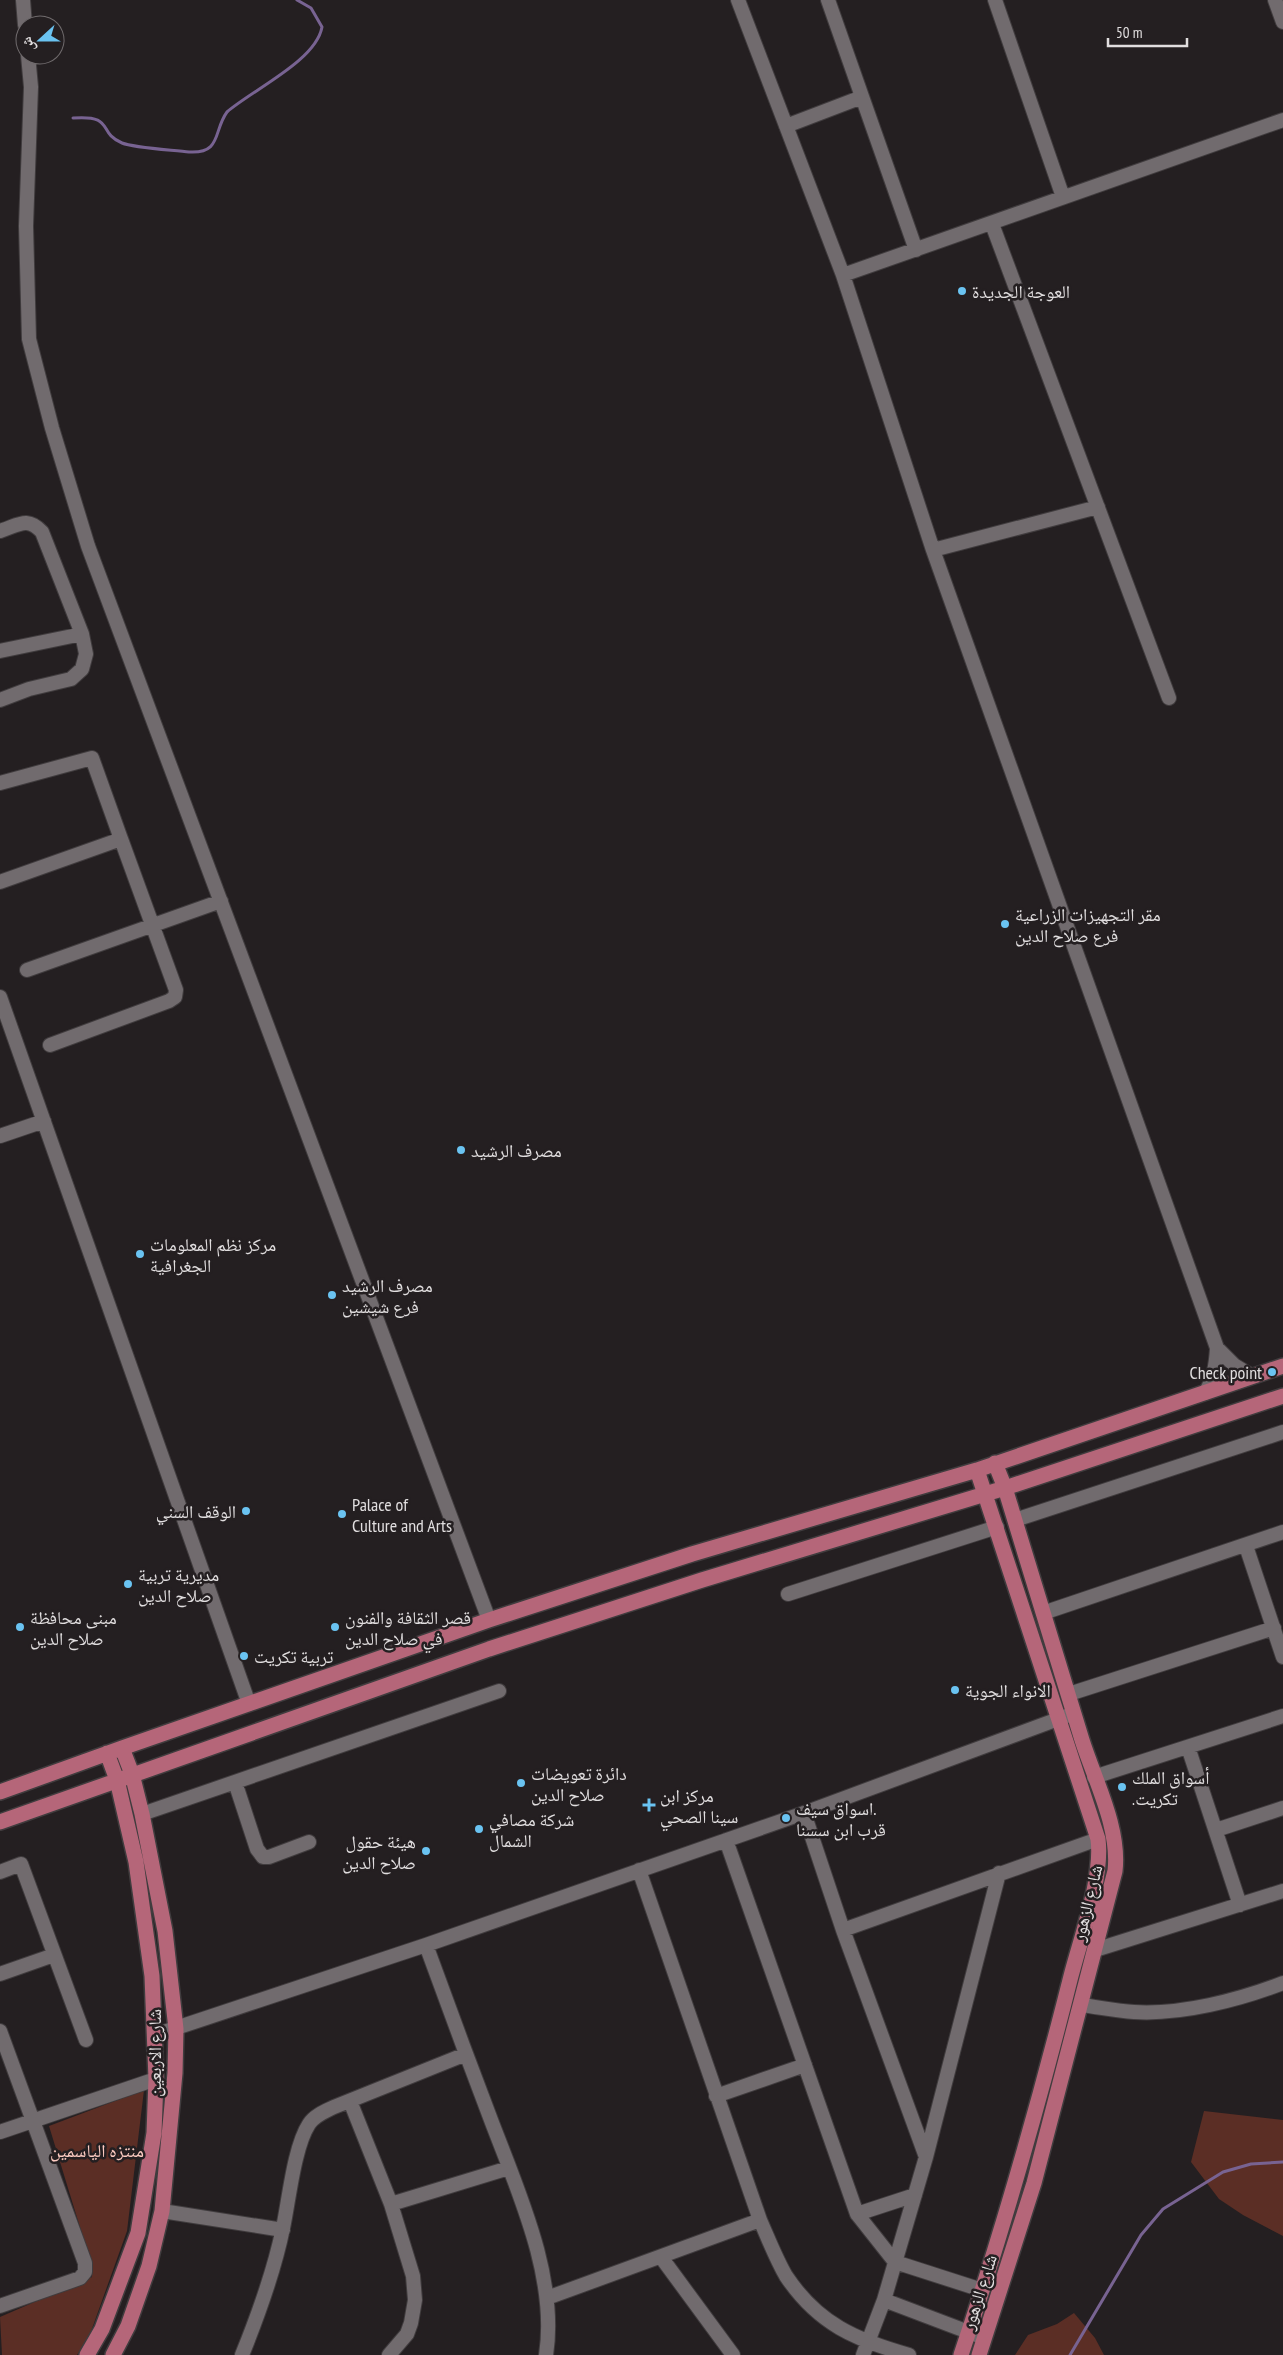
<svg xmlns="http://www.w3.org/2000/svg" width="1283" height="2355" viewBox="0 0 1283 2355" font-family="'PT Sans Narrow','Noto Naskh Arabic',sans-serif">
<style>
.green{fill:#5b2e25}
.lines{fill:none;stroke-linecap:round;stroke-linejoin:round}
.stream{stroke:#786392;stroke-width:3}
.minor-casing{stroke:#403c3e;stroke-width:16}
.major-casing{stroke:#403c3e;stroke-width:18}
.minor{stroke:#716b6e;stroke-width:14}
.major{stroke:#b56679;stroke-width:15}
.poi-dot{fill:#6ac3f1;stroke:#241f21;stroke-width:2}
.labels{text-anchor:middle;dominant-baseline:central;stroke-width:5;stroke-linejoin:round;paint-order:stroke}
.poi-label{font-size:18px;fill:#e1dedf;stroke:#241f21;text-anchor:start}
.street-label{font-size:18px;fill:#e1dedf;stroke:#241f21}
.park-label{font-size:18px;fill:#fdccc2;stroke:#241f21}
</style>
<rect width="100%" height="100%" fill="#241f21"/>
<path class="green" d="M 144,2090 L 127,2231 L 89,2337 L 77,2355 L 2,2355 L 0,2317 L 92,2277 L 83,2237 L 49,2126 Z
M 1204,2111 L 1283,2120 L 1283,2236 L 1243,2215 L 1219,2199 L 1191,2162 Z
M 1074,2313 L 1095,2338 L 1104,2355 L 1015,2355 L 1028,2335 L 1057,2324 Z"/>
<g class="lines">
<path class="stream" d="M 73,118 C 116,115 96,132 122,143 C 134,148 174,150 189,152 C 222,154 213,131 227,112 C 252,90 316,61 322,27 L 311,8 L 297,0
M 1070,2355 L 1141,2235 L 1163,2209 L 1223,2172 L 1251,2164 L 1283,2162"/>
<defs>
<path id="minor" d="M 23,0 L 25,25
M 738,0 L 843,275 L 933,550 L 1217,1348 C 1216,1364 1214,1379 1205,1393
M 828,0 L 916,250
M 995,0 L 1063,197
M 1275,0 L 1283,22
M 28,55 L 31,87 L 26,226 L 29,339 L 52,428 L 88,546 L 489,1620
M 786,126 L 862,97
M 992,224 L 1169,698
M 843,275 L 1283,120
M 0,531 C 19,525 27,516 42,532 L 82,634 L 86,654 L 82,669 L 71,679 L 29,689 L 0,700
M 933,550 L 1098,507
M 0,651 L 82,634
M 0,783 L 92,758 L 121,839
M 0,882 L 121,839 L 176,990 L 175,997 L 169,1001 L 50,1045
M 27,970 L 221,901
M 0,997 L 249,1704
M 0,1136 L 44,1121
M 1217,1348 L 1234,1365 L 1252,1376
M 1015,1520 L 1283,1432
M 1246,1546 L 1283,1657
M 788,1594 L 997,1527
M 1043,1613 L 1283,1532
M 1069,1694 L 1274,1628
M 1188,1747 L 1240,1905
M 1094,1777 L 1283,1716
M 235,1782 L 257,1849 L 263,1857 L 269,1857 L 309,1842
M 804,1813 L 843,1930 L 926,2157
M 142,1814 L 499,1691
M 1216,1830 L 1283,1808
M 726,1840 L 857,2214 L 895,2262 L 982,2290
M 639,1870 L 760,2220 C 768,2238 776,2259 786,2276 C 818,2324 856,2340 909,2355
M 0,1872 L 21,1864 L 86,2040
M 843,1930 L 1098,1839
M 426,1945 C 447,2003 469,2062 491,2120 C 518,2191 558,2278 546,2355
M 1095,1950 L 1283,1891
M 0,1974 L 54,1955
M 1081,2005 C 1098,2007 1116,2011 1134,2012 C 1181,2015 1239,2000 1283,1983
M 0,2031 L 85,2263 L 85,2272 L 80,2278 L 0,2306
M 155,2035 L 426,1945 L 804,1813 L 1069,1715
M 716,2096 L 805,2065
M 350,2101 L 391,2204 L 413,2276 L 415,2300 L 411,2323 L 407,2334 L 389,2355
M 0,2132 L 156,2079
M 391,2204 L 509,2168
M 162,2211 L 283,2230
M 857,2214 L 915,2195
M 661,2257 L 733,2355
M 547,2298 L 760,2220
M 884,2300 L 979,2336
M 242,2355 C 259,2313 274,2272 283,2228 C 289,2200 294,2147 309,2124 C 315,2115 326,2111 334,2107 L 466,2054
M 863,2355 L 884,2300 L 926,2157 L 999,1873"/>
<path id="major" d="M 0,1792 L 122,1748 L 489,1620 L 692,1554 L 977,1470 L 1283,1366
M 0,1822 L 489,1649 L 702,1580 L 1005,1488 L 1283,1396
M 87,2355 L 102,2329 L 138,2233 L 154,2133 L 156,2079 L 152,1976 L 136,1862 L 117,1780 L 107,1753
M 113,2355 L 128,2326 L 149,2266 L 162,2211 L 175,2073 L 176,2029 L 165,1931 L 142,1814 L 132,1774 L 122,1748
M 961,2355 C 1003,2230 1039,2103 1071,1976 C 1081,1937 1103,1878 1098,1839 L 977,1470
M 979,2355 L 1034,2183 L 1115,1871 C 1120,1828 1095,1781 1082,1740 C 1056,1656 1031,1572 1005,1488 L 995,1463"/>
</defs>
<use href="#minor" class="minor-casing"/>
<use href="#major" class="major-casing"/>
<use href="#minor" class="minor"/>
<use href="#major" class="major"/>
</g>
<g class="poi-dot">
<circle cx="962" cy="291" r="5"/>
<circle cx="1005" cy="924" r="5"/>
<circle cx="461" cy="1150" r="5"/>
<circle cx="140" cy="1254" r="5"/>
<circle cx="332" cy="1295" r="5"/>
<circle cx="1272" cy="1372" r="5"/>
<circle cx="246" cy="1511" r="5"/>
<circle cx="342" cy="1514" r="5"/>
<circle cx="128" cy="1584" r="5"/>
<circle cx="20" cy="1627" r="5"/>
<circle cx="335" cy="1627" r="5"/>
<circle cx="244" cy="1656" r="5"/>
<circle cx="955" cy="1690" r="5"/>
<circle cx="521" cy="1783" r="5"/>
<circle cx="1122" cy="1787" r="5"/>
<path d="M646.5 1797.5h5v5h5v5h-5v5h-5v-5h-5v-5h5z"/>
<circle cx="786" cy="1818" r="5"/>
<circle cx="479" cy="1829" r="5"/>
<circle cx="426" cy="1851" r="5"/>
</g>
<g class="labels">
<g class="poi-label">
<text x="972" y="291">العوجة الجديدة</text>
<text x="1015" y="914">مقر التجهيزات الزراعية<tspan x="1015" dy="21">فرع صلاح الدين</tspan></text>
<text x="471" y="1150">مصرف الرشيد</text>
<text x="150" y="1244">مركز نظم المعلومات<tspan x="150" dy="21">الجغرافية</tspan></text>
<text x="342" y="1285">مصرف الرشيد<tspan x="342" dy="21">فرع شيشين</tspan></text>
<text x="1262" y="1372" text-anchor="end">Check point</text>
<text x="352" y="1504">Palace of<tspan x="352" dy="21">Culture and Arts</tspan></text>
<text x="236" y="1511" text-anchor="end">الوقف السني</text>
<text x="138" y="1574">مديرية تربية<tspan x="138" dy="21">صلاح الدين</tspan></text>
<text x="30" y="1617">مبنى محافظة<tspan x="30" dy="21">صلاح الدين</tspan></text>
<text x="345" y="1617">قصر الثقافة والفنون<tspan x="345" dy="21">في صلاح الدين</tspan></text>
<text x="254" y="1656">تربية تكريت</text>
<text x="965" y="1690">الانواء الجوية</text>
<text x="531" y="1773">دائرة تعويضات<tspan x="531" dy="21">صلاح الدين</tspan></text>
<text x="1132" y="1777">أسواق الملك<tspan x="1132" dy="21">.تكريت</tspan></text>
<text x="660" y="1795">مركز ابن<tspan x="660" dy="21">سينا الصحي</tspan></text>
<text x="796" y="1808">اسواق سيف.<tspan x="796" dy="21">قرب ابن سسنا</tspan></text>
<text x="489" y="1819">شركة مصافي<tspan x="489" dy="21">الشمال</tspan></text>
<text x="416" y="1841" text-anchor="end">هيئة حقول<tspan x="416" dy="21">صلاح الدين</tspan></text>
</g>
<g class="street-label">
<text transform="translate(1087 1903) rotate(-76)">شارع الزهور</text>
<text transform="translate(154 2053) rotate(-90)">شارع الاربعين</text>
<text transform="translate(979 2292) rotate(-72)">شارع الزهور</text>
</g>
<g class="park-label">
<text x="97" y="2150">منتزه الياسمين</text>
</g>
</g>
<g transform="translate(40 40) rotate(249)"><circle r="24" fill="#241f21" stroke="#706b6d"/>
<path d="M0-4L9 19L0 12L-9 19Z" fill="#6ac3f1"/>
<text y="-8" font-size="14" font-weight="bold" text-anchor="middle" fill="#e1dedf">ش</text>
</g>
<path d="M1108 38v8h79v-8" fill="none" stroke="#e1dedf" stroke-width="2.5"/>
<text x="1116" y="38" font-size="15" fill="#e1dedf" stroke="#241f21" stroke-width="4" paint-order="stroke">50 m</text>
</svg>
